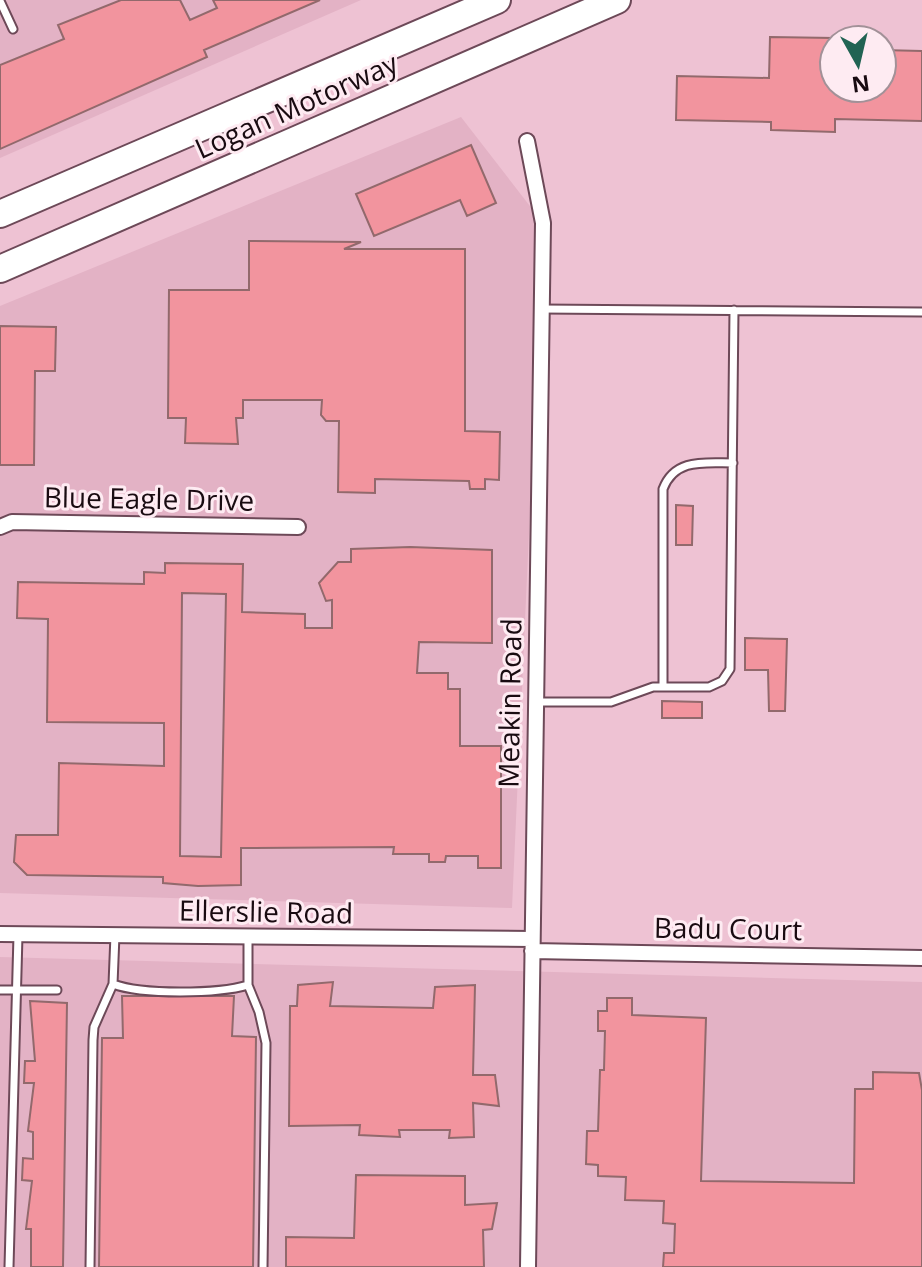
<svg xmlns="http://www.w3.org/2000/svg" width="922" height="1267" viewBox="0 0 922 1267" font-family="'Open Sans',sans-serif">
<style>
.built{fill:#e3b2c5}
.building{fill:#f2949e;stroke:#92696c;stroke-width:2;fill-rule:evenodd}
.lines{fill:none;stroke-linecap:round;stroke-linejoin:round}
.service-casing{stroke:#6d4958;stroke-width:11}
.minor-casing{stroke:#6d4958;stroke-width:18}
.motorway-casing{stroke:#6d4958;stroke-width:30}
.service{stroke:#fff;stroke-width:7}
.minor{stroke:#fff;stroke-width:14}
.motorway{stroke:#fff;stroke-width:26}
.labels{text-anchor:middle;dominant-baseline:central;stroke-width:6;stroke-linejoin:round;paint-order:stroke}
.street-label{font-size:28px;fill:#190b11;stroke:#feebf2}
</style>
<rect width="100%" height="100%" fill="#eec2d3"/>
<path class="built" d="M 0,0 L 361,0 L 0,158 Z
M 461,117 L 543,223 L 512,908 L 0,893 L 0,306 Z
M 0,957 L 922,982 L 922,1267 L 0,1267 Z"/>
<path class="building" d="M 121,0 L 180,0 L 190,20 L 217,8 L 213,0 L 320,0 L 204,50 L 207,57 L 0,149 L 0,65 L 64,39 L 58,25 Z
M 770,37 L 834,38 L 834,88 L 882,88 L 882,50 L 922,51 L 922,121 L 835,119 L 835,132 L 771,130 L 771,122 L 676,120 L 677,76 L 769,78 Z
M 471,145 L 496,203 L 467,216 L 460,200 L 374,236 L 356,194 Z
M 249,241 L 361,242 L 344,249 L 465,249 L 465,431 L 500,432 L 499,480 L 485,479 L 485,489 L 470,489 L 469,481 L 375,479 L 375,493 L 338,492 L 339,421 L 326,421 L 321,415 L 322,400 L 243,400 L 243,418 L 236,418 L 238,444 L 185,443 L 186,418 L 168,418 L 169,290 L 249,290 Z
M 0,326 L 56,327 L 55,371 L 35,371 L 34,465 L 0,465 Z
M 676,505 L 693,506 L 692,545 L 676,545 Z
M 410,547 L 492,550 L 492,643 L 419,642 L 417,673 L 448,673 L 448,689 L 460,689 L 460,746 L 501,746 L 501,868 L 478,868 L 478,856 L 446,856 L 445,862 L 429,862 L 429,854 L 393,854 L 394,847 L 241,848 L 241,885 L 198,886 L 163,883 L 163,877 L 27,875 L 14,862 L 16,835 L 58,835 L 59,763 L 164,766 L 164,723 L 47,722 L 48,619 L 17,618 L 18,582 L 144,584 L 144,572 L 165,573 L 165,563 L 243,564 L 242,612 L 305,614 L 305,628 L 332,628 L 332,600 L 326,601 L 319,583 L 338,562 L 351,562 L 351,549 ZM 182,593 L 226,594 L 221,857 L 180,856 Z
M 745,638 L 787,639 L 785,711 L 769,711 L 768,670 L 745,670 Z
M 662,701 L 702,702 L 702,718 L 662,718 Z
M 333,982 L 330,1006 L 433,1008 L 435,987 L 475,985 L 473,1075 L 495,1075 L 499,1106 L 473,1103 L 474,1137 L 449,1138 L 450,1130 L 399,1130 L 400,1137 L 359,1135 L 360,1125 L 289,1126 L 290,1006 L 297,1006 L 298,985 Z
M 122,996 L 234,996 L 232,1036 L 256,1037 L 253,1267 L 99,1267 L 102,1038 L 123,1038 Z
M 607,998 L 632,998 L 632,1015 L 706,1018 L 701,1181 L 854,1183 L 855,1089 L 873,1089 L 873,1072 L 919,1073 L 922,1090 L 922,1267 L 663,1267 L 664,1253 L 674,1253 L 675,1224 L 663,1223 L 664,1201 L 625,1200 L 626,1177 L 598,1176 L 598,1165 L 586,1164 L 587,1131 L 598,1131 L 600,1070 L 604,1070 L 605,1031 L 598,1031 L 598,1011 L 607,1011 Z
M 30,1001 L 67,1003 L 63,1267 L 31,1267 L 31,1229 L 26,1229 L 32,1181 L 22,1180 L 23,1158 L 33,1159 L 33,1132 L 28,1131 L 34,1083 L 24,1083 L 25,1061 L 35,1061 Z
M 356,1175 L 465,1176 L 465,1205 L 497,1203 L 492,1229 L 483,1230 L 484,1267 L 286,1267 L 286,1237 L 354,1238 Z"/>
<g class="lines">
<defs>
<path id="service" d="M 0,1 L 13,29
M 541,309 L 922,312
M 663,687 L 663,489 C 675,458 704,463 733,463
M 535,702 L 611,702 L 653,687 L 709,687 L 722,681 L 730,669 L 734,310
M 248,937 L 248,985 L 259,1012 L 266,1043 L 263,1267
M 113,984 C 142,995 218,994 248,985
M 0,990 L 57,990
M 9,1267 L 18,935
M 90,1267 L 93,1040 L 94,1027 L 113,984 L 115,935"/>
<path id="minor" d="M 527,141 L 543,223 L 528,1267
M 0,527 L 12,522 L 298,527
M 0,934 L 532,939
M 532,951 L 922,958"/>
<path id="motorway" d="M 0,214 L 497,0
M 0,269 L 617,0"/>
</defs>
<use href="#service" class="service-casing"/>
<use href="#minor" class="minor-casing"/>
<use href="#motorway" class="motorway-casing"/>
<use href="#service" class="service"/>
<use href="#minor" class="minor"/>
<use href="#motorway" class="motorway"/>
</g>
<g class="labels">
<g class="street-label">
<text transform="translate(296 105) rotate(-24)">Logan Motorway</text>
<text transform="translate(149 498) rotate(1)">Blue Eagle Drive</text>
<text transform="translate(509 703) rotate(-89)">Meakin Road</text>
<text transform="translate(266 911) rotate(1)">Ellerslie Road</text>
<text transform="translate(728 928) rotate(1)">Badu Court</text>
</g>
</g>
<g transform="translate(858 64) rotate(172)"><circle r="38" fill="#feebf2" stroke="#a29198" stroke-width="2"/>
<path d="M0-6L14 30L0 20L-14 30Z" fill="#216353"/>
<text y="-12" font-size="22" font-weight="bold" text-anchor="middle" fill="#190b11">N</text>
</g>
</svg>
